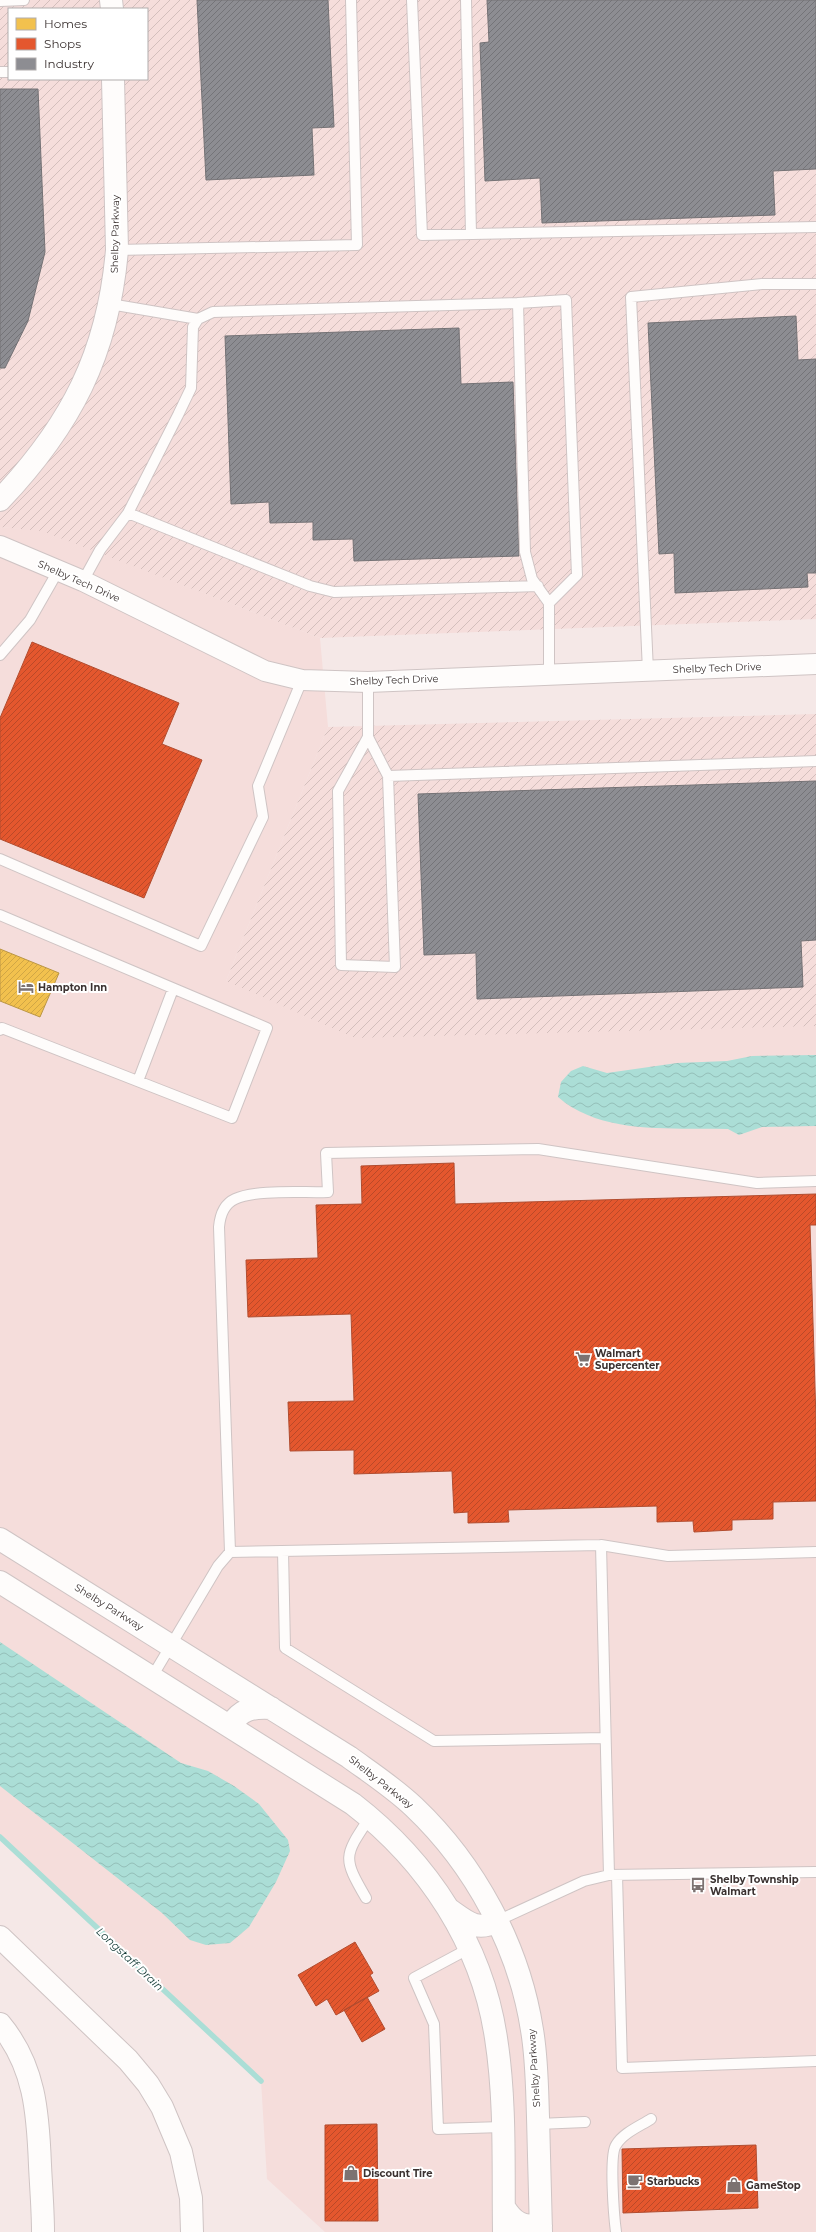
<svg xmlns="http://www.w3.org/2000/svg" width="816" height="2232" viewBox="0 0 816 2232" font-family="Montserrat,sans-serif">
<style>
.built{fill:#f5dddb}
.industrial{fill:url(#industrial-furrows);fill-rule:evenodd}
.water{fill:url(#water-waves)}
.homes{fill:url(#homes-hatch);stroke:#bb9645}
.shops{fill:url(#shops-hatch);stroke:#b14c2f}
.industry{fill:url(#industry-hatch);stroke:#747275}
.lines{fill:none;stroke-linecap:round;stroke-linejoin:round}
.stream{stroke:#abded6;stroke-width:5.5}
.lane-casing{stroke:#cfc4c4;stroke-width:12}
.street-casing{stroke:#cfc4c4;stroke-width:22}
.secondary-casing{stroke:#cfc4c4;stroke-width:24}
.highway-casing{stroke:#cfc4c4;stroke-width:24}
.lane{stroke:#fefcfb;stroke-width:10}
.street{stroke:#fefcfb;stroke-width:20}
.secondary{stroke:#fefcfb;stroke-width:22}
.highway{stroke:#fefcfb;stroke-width:22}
.labels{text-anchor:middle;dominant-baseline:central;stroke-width:4;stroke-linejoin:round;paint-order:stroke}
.street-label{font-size:10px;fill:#3b3231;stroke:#fff}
.poi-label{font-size:10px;font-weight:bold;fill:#3b3231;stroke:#fff;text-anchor:start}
.water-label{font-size:11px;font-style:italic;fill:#163c38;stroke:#fff}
</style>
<defs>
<pattern id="industrial-furrows" width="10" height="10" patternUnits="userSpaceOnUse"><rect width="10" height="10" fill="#f5dddb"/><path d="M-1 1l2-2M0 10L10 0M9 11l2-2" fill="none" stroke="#d3bebc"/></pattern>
<pattern id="water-waves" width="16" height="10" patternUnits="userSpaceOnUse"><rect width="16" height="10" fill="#abded6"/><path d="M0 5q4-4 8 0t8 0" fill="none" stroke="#94bfb8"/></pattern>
<pattern id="homes-hatch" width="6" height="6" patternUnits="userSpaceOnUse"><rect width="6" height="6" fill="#f2c14e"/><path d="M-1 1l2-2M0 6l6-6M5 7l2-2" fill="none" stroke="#d0a645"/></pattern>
<pattern id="shops-hatch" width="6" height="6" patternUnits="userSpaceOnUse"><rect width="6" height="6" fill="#e4572e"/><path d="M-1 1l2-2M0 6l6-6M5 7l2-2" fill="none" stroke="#ba4928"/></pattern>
<pattern id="industry-hatch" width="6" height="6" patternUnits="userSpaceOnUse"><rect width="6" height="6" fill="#8d8d92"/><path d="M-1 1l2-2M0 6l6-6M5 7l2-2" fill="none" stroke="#747478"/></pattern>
</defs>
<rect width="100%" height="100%" fill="#f5e8e7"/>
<path class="built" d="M 0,527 L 42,530 L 320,638 L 328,727 L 226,981 L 816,1026 L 816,2232 L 325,2232 L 267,2179 L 261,2081 L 0,1837 Z"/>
<path class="industrial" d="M 0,0 L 816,0 L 816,619 L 320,638 L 42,531 L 0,527 ZM 9,9 L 147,9 L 147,79 L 9,79 Z
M 816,714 L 816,1026 L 355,1038 L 226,981 L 328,727 Z"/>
<path class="water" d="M 816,1055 L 816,1126 L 762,1127 L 739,1135 L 728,1129 C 673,1127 603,1136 558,1097 L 561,1082 L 571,1071 L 583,1066 L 607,1073 L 677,1063 L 727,1061 L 752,1056 Z
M 0,1642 L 181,1763 L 208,1771 L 234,1786 L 259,1804 L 288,1840 L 290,1851 L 276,1882 L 249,1927 L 230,1943 L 206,1945 L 190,1940 L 162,1913 L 0,1786 Z"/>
<path class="homes" d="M 0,949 L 59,973 L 40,1017 L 0,1001 Z"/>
<path class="shops" d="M 32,642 L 179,703 L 162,744 L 202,760 L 144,898 L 0,839 L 0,718 Z
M 454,1163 L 455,1204 L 816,1194 L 816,1225 L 810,1225 L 816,1420 L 816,1501 L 773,1502 L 773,1519 L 732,1520 L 732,1530 L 694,1532 L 693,1521 L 657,1522 L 657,1506 L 508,1510 L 509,1522 L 468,1523 L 468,1512 L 454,1513 L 452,1471 L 354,1474 L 354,1450 L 290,1451 L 288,1402 L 354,1401 L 351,1314 L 248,1317 L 246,1260 L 318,1258 L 316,1205 L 362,1204 L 361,1166 Z
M 355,1942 L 373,1973 L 370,1975 L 379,1991 L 336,2015 L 327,1999 L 316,2006 L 298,1975 Z
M 367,1997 L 385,2029 L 362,2042 L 344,2010 Z
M 377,2124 L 378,2221 L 325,2221 L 325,2125 Z
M 756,2145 L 758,2208 L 623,2213 L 622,2149 Z"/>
<path class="industry" d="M 197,0 L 328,0 L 334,127 L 312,128 L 314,175 L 206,180 Z
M 487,0 L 816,0 L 816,169 L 773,171 L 775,215 L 542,223 L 540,178 L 485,181 L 480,43 L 489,42 Z
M 0,89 L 38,89 L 45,252 L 28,321 L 5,368 L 0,368 Z
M 796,316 L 798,360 L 816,359 L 816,573 L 807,573 L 808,587 L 675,593 L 674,553 L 659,554 L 648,323 Z
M 459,328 L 461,384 L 513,382 L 519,556 L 354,561 L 353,539 L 313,540 L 313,522 L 270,523 L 269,502 L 231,504 L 225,336 Z
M 816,781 L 816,940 L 801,941 L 803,987 L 477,999 L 476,953 L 424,955 L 418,794 Z"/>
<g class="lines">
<path class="stream" d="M 0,1837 L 261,2081"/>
<defs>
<path id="lane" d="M 412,0 L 422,235 L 816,227
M 466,0 L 471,234
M 0,1 L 24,0
M 0,72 L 9,72
M 117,250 L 357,245 L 351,0
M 110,304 L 198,319
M 128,513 L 310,586 L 334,592 L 538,586
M 83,581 L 100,550 L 128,513 L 178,415 L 191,388 L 193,327 L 198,319 L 213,312 L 518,303
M 0,655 L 30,620 L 58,571
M 648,671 L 631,297 L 762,284 L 816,284
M 549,675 L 549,603 L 577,575 L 566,300 L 518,303 L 525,552 L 532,579 L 549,603
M 368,737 L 338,791 L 341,965 L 395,967 L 388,776 L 368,737 L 368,682
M 388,776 L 816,761
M 0,859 L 201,946 L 263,817 L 258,786 L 302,680
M 0,915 L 267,1028 L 232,1118 L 2,1028 L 0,1030
M 138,1081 L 173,989
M 601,1545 L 609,1875
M 283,1551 L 285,1648 L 434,1741 L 605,1738
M 230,1552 L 219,1227 C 220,1216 224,1204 235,1199 C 256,1189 304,1193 328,1192 L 326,1153 L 538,1149 L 757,1183 L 816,1181
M 152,1677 L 218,1566 L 230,1552 L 601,1545 L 668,1556 L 816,1552
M 617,1875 L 622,2068 L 816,2061
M 366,1898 C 342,1857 344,1856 370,1817
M 497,1921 L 584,1881 L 609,1875 L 816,1872
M 470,1948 L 414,1978 L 434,2024 L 438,2129 L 502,2127
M 538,2124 L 585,2122
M 616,2232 C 614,2217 609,2155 616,2145 C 623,2133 640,2126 651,2119"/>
<path id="street" d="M 0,546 L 83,581 L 265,671 L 302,680 L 368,682 L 816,664"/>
<path id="secondary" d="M 111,0 L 112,9
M 0,500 C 71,425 108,354 117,250 L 113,79
M 0,1539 L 349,1757 C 371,1773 394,1788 414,1807 C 475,1865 519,1946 532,2030 C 537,2059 537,2088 538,2117 C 539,2155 540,2194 541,2232
M 0,1582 L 353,1804 C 428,1862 482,1944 496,2038 C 506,2102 503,2168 504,2232
M 230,1726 C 241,1709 251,1707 271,1708
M 450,1910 C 467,1922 477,1932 497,1921
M 504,2207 C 514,2223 522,2227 541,2226"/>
<path id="highway" d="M 0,1937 L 128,2060 L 148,2084 L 162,2107 L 181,2152 L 191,2198 L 192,2232
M 0,2024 C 35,2066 38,2113 40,2165 C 41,2187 43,2210 43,2232"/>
</defs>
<use href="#lane" class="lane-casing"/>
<use href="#street" class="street-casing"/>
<use href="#secondary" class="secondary-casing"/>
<use href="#highway" class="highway-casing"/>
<use href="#lane" class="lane"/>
<use href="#street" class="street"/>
<use href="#secondary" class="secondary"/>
<use href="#highway" class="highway"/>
</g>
<defs>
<symbol id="hotel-bare" viewBox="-9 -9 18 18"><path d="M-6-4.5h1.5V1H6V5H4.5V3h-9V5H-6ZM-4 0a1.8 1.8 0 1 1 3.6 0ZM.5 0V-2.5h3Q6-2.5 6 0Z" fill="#7c7271" stroke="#fff" stroke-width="2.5" paint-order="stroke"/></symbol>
<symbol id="supermarket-bare" viewBox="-9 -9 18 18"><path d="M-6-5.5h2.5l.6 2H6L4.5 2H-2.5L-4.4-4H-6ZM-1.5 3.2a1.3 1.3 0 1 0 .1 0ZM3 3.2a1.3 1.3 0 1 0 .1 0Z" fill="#7c7271" stroke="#fff" stroke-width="2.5" paint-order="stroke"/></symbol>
<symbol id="bus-bare" viewBox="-9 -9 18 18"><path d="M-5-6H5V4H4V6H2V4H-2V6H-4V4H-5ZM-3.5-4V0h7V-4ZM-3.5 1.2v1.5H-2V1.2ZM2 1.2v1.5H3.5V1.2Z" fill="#7c7271" stroke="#fff" stroke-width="2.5" paint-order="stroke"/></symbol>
<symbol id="shop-bare" viewBox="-9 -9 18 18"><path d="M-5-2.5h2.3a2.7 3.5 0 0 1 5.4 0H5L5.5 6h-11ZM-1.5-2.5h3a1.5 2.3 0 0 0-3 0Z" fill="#7c7271" stroke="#fff" stroke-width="2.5" paint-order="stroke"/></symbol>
<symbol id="cafe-bare" viewBox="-9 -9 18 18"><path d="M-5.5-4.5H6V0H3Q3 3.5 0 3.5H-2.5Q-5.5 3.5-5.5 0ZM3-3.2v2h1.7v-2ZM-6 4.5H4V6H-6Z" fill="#7c7271" stroke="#fff" stroke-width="2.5" paint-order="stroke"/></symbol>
</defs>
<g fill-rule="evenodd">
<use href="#hotel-bare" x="15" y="976" width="22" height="22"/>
<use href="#supermarket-bare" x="572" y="1348" width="22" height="22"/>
<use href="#bus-bare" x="687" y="1874" width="22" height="22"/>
<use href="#shop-bare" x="340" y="2162" width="22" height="22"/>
<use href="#cafe-bare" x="624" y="2170" width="22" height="22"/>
<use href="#shop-bare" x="723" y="2174" width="22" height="22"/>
</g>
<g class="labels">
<g class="street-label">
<text transform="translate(115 234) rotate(-89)">Shelby Parkway</text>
<text transform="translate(79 581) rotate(24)">Shelby Tech Drive</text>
<text transform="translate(717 668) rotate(-2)">Shelby Tech Drive</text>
<text transform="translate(394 680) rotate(-2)">Shelby Tech Drive</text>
<text transform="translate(109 1607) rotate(32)">Shelby Parkway</text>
<text transform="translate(381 1782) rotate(38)">Shelby Parkway</text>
<text transform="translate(534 2068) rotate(-94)">Shelby Parkway</text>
</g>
<g class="poi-label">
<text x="38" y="987">Hampton Inn</text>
<text x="595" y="1353">Walmart<tspan x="595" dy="12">Supercenter</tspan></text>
<text x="710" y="1879">Shelby Township<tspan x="710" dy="12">Walmart</tspan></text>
<text x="363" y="2173">Discount Tire</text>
<text x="647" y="2181">Starbucks</text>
<text x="746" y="2185">GameStop</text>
</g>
<g class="water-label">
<text transform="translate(130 1959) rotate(43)">Longstaff Drain</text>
</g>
</g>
<rect x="8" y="8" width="140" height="72" fill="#ffffff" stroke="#b1adad"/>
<rect x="16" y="18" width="20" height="12" fill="#f2c14e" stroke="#b1adad"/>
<text x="44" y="28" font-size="12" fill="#3b3231">Homes</text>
<rect x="16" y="38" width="20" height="12" fill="#e4572e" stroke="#b1adad"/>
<text x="44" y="48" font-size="12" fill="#3b3231">Shops</text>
<rect x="16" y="58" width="20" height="12" fill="#8d8d92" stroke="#b1adad"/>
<text x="44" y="68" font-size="12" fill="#3b3231">Industry</text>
</svg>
